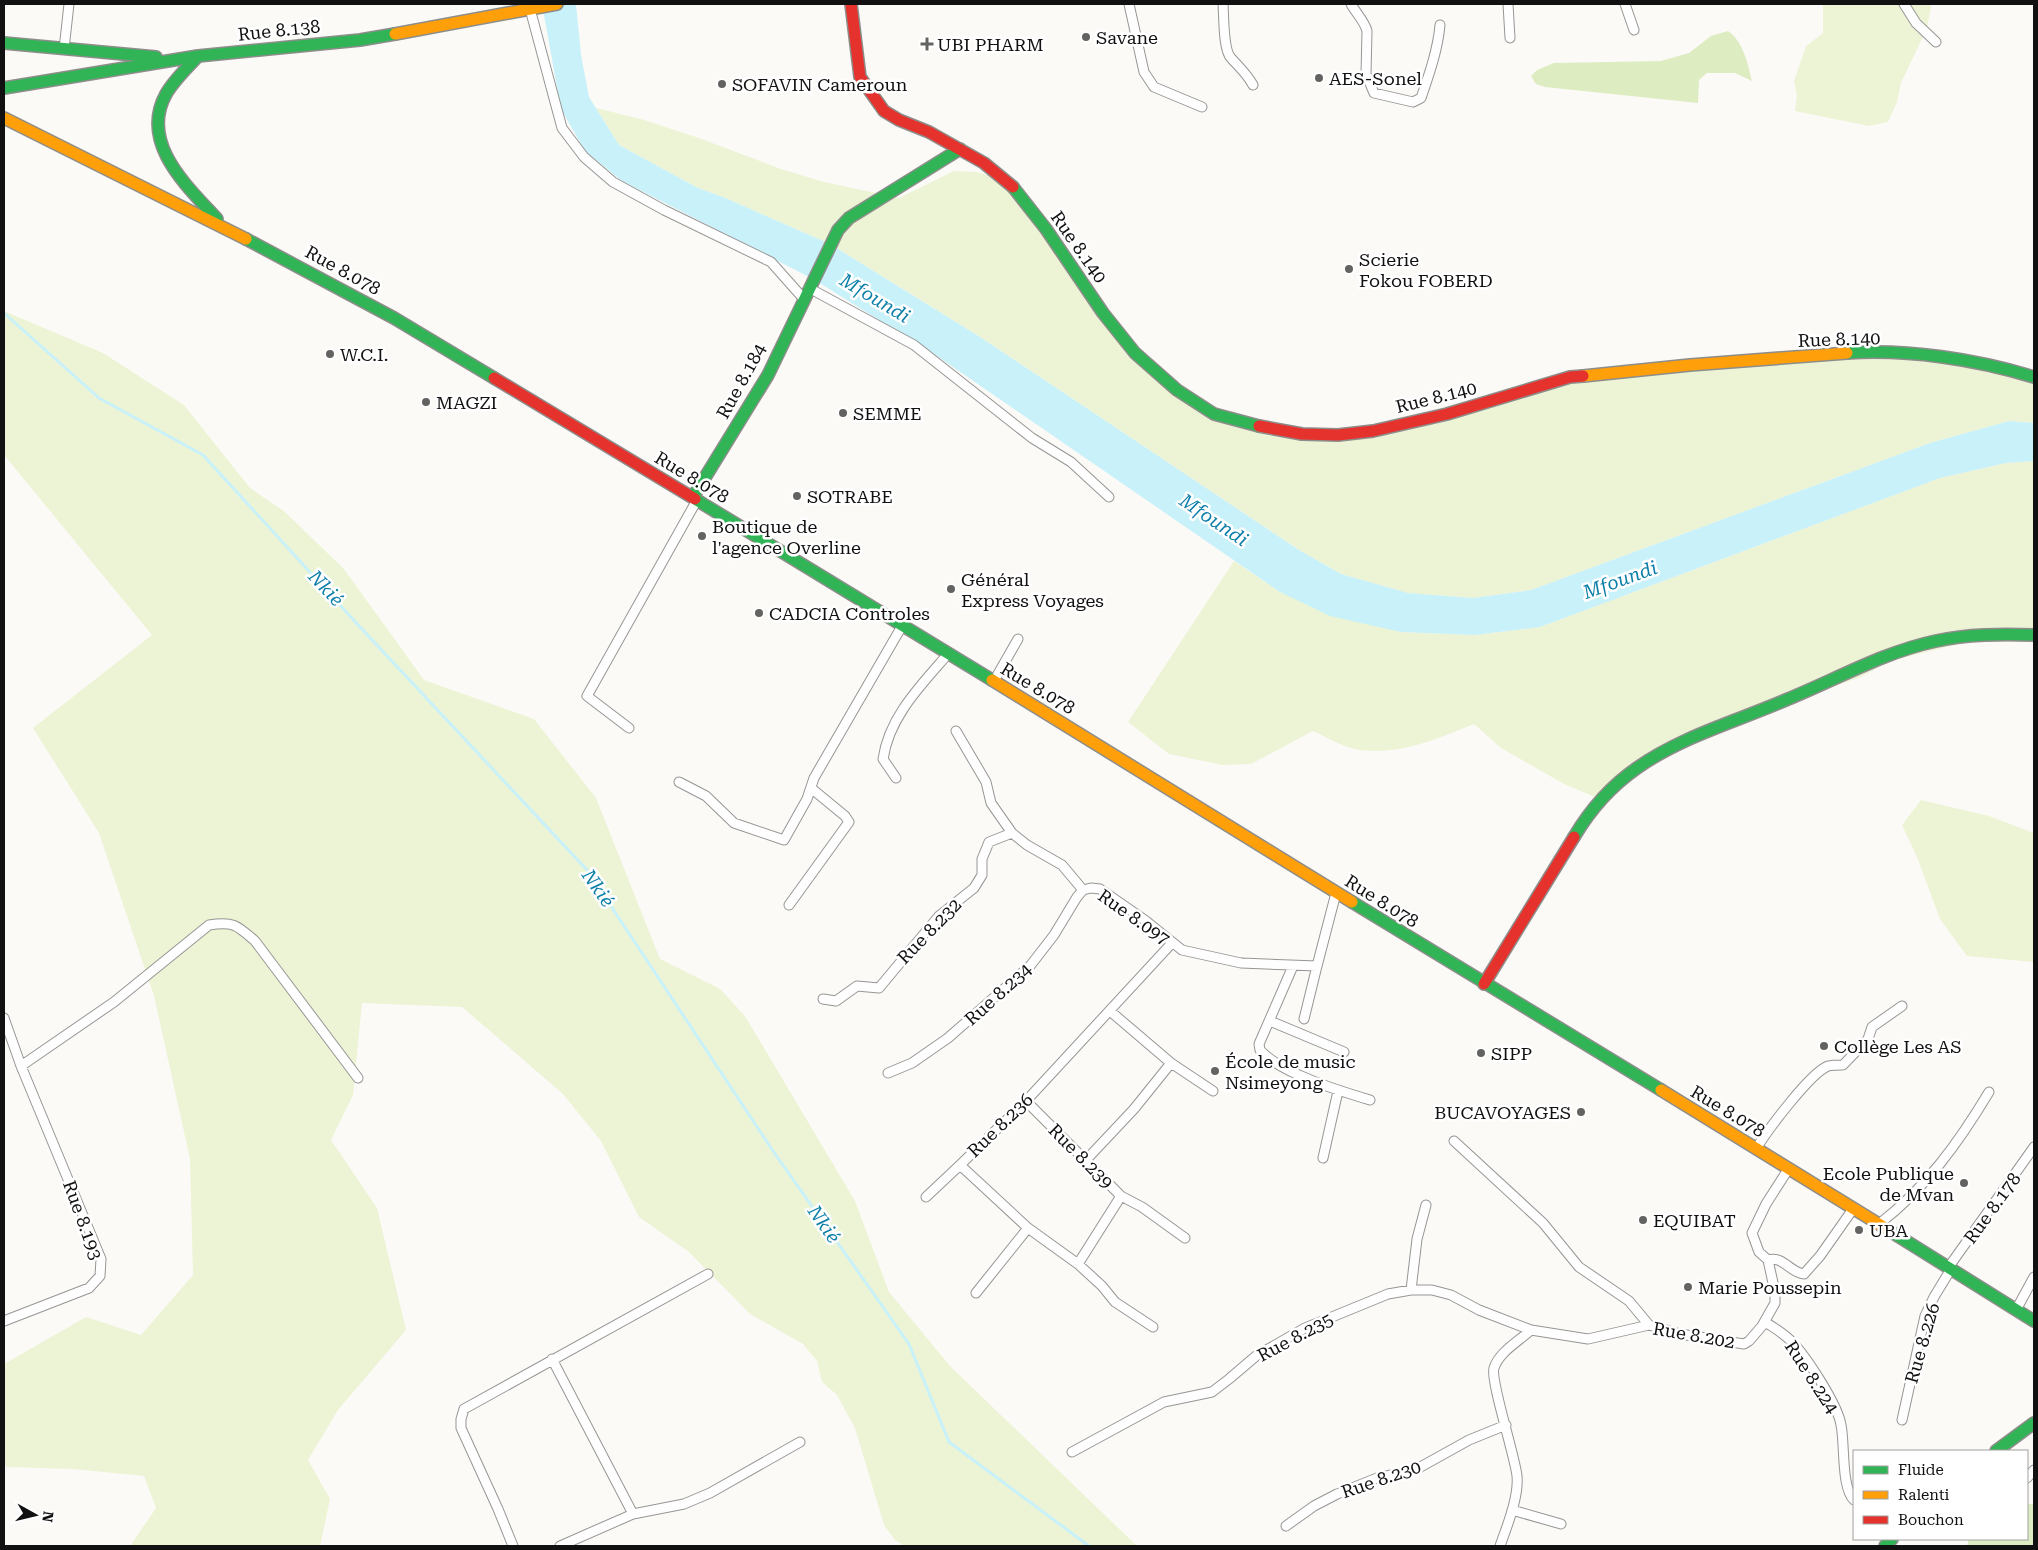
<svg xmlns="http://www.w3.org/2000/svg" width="2038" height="1550" viewBox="0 0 2038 1550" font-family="'Roboto Serif',serif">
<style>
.green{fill:#ecf4d5}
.forest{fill:#deecc2}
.water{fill:#c9f1fa}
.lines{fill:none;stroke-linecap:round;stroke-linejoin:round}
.stream{stroke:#c9f1fa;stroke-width:3}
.street-casing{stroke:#979695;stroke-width:11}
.fast-casing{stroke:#8d8d8b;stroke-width:14}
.slow-casing{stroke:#8d8d8b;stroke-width:14}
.jam-casing{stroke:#8d8d8b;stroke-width:14}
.street{stroke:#fffefe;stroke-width:9}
.fast{stroke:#30b455;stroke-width:11}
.slow{stroke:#ff9f0a;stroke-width:11}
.jam{stroke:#e5322d;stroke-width:11}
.poi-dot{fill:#636362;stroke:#fff;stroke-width:2}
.labels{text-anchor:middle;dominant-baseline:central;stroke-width:5;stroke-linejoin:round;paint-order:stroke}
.street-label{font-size:18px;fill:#111;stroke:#fff}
.poi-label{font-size:18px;fill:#111;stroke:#fff;text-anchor:start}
.water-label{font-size:19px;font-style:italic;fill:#0c7fa9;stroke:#fff}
</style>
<rect width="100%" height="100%" fill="#fcfaf7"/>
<path class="green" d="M 1823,4 L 1928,4 L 1931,6 L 1927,28 L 1901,83 L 1897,102 L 1888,122 L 1869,126 L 1795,111 L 1797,95 L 1794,81 L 1806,46 L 1823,33 Z
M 596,108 L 641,119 L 699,138 L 781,169 L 824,182 L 899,198 L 954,171 L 977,172 L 1009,182 L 1135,353 L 1214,414 L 1338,435 L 1570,377 L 1852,353 L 1932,355 L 2034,377 L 2034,423 L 2009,421 L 1930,443 L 1531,590 L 1473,598 L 1407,593 L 1341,574 L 1299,550 L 980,337 L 830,244 L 723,197 L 698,188 L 619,145 Z
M 4,311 L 103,353 L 184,405 L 250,488 L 285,512 L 344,569 L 424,680 L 534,719 L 596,798 L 660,959 L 720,989 L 745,1016 L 855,1201 L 889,1292 L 950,1366 L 1137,1546 L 905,1546 L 895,1540 L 884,1525 L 855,1428 L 837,1395 L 822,1382 L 817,1361 L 803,1344 L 750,1314 L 689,1252 L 639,1217 L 601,1141 L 563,1094 L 462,1007 L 362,1003 L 353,1095 L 331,1140 L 377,1208 L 406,1330 L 338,1410 L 308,1460 L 330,1499 L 320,1546 L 130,1546 L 156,1508 L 144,1476 L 73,1469 L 6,1467 L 4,1460 L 4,1364 L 86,1317 L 141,1335 L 193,1275 L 190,1159 L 154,996 L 99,833 L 33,728 L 152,635 L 4,455 Z
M 2034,461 L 2034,642 L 1967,642 L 1890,661 L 1861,677 L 1766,709 L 1646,762 L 1600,799 L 1564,784 L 1501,748 L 1474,724 C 1437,739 1396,757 1355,749 C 1341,746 1326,737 1313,731 L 1251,764 L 1223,765 L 1169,754 L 1128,722 L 1234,561 L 1280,592 L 1401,632 L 1475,635 L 1540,627 L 1940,478 L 2006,463 Z
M 1921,800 L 1989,816 L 2034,833 L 2034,962 L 1967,956 L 1940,919 L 1917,857 L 1902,825 Z"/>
<path class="forest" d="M 1728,31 C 1743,41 1748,64 1752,81 L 1735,73 L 1707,73 L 1699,80 L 1698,103 L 1545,87 L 1536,84 L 1531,76 L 1537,70 L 1554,63 L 1661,61 L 1689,53 L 1711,36 Z
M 2027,1504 L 2034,1504 L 2034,1546 L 1967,1546 L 1969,1539 L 2027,1539 Z"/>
<path class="water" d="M 542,4 L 576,4 L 581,55 L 589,97 L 619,145 L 698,188 L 723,197 L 830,244 L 980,337 L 1299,550 L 1341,574 L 1408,593 L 1473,598 L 1531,590 L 1930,443 L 2009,421 L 2034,423 L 2034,461 L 2006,463 L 1940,478 L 1540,627 L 1475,635 L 1401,632 L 1330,616 L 1280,592 L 937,356 L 813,279 L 622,181 L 585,151 L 561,109 Z"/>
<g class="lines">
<path class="stream" d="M 4,313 L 99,398 L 203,455 L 360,627 L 587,870 L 773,1151 L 909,1344 L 949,1442 L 1089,1546"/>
<defs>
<path id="street" d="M 1129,4 L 1144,72 L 1154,87 L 1202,107
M 1223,4 C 1224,16 1223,50 1231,58 C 1240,68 1247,74 1253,85
M 1351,4 C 1356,13 1365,22 1367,31 L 1366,74 L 1374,93 L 1413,102 L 1421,98 C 1429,75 1438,49 1440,25
M 1508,4 L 1510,38
M 1625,4 L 1634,30
M 1904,4 L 1916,23 L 1936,42
M 530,9 L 562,128 L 584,157 L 613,182 L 664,210 L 771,262 L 803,298
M 64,49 L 69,4
M 809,288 L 914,345 L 1032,438 L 1071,462 L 1109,497
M 994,681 L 1018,639
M 629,728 L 587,696 L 697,500
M 956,731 L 986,782 L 991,803 L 1012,833 L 1027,845 L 1062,865 L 1083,890 L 1091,888 L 1100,889 L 1146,921 L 1182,950 L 1241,963 L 1317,966 L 1336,893
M 896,778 L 883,759 C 889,717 921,685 948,654
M 679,782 L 706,796 L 734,823 L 784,840 L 807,799 L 814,778 L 902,626
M 789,905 L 849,822 L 845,816 L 811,788
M 1293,966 L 1259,1044 L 1260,1050 C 1280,1073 1340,1091 1370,1100
M 823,999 L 836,1001 L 857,986 L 879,988 L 939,916 L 974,888 L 982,875 L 982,859 L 989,842 L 1012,833
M 1110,1011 L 1171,1063 L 1213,1091
M 4,1018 L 21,1066 L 101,1259 L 100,1276 L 89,1288 L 4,1321
M 1304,1019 L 1317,966
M 1270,1021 L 1344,1052
M 21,1066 L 114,1002 L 209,925 C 233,921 237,925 255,941 L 358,1078
M 888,1073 L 912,1063 L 948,1038 L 1030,966 L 1054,935 L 1077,897 L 1083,890
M 1026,1101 L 1121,1196 L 1078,1264
M 1454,1141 L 1543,1223 L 1579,1267 L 1629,1301 L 1649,1325
M 1756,1149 C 1767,1131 1810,1073 1828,1066 C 1832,1065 1839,1065 1843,1065 L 1868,1039 L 1872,1027 L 1902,1006
M 1323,1158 L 1338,1091
M 1086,1160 L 1134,1109 L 1171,1063
M 1121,1196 L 1142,1207 L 1185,1238
M 926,1197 L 960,1165
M 1879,1224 C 1926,1188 1959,1142 1989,1092
M 1768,1260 C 1782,1255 1791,1273 1804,1274 L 1820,1256 L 1853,1209
M 1948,1268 L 2034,1147
M 1411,1290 L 1417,1239 L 1426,1205
M 976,1293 L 1028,1228
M 2016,1310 L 2034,1277
M 1765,1322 C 1773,1327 1783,1333 1790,1340 C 1805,1354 1838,1405 1841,1425 C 1845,1443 1841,1488 1854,1500
M 1153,1327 L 1115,1302 L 1102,1286 L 1078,1264 L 1028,1228 L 960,1165 L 1026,1101 L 1172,943
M 552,1359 L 633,1514
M 1902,1420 L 1925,1316 L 1934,1297 L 1951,1269
M 1072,1452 L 1164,1402 L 1212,1392 L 1229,1379 L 1256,1356 L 1305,1328 L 1388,1294 L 1411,1290 L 1432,1290 L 1451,1295 L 1479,1310 L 1531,1330
M 2027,1478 L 2034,1470
M 1512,1510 L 1561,1524
M 1286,1526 L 1314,1506 L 1337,1494 L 1377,1478 L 1415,1470 L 1469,1440 L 1506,1425
M 513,1546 L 498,1509 L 461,1428 L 461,1419 L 464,1409 L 708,1274
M 560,1546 L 633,1514 L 684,1504 L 710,1493 L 800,1442
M 1500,1546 C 1507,1526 1519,1497 1517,1476 C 1515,1456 1490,1380 1494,1368 C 1499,1352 1519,1341 1531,1330 L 1588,1339 L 1649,1325 L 1680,1334 L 1744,1344 L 1749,1341 L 1762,1326 L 1775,1303 L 1775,1292 L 1768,1260 L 1759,1252 L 1752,1233 L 1766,1204 L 1789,1168"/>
<path id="fast" d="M 4,43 L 156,57
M 198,56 C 187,68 174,80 166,94 C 139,143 187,186 217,219
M 4,88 L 198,56 L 360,40 L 395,34
M 1013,187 L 1046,229 L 1103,313 L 1135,353 L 1177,390 L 1214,414 L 1259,426
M 246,239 L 394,318 L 494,378
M 1847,353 C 1908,349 1975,359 2034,377
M 693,497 L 768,375 L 838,230 L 849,218 L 960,149
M 695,499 L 992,680
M 1574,837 C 1590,810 1611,786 1637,768 C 1682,736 1738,721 1788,699 C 1837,679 1884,652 1936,641 C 1968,634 2001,634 2034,635
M 1352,902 L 1661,1090
M 1890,1231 L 2034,1321
M 1996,1451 L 2034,1423
M 1885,1546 L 1892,1539"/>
<path id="slow" d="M 395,34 L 557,4
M 4,118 L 246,239
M 1583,376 L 1690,365 L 1847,353
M 992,680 L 1352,902
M 1661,1090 L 1890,1231"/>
<path id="jam" d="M 851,4 L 860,77 L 884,111 L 899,120 L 929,132 L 984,163 L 1013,187
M 494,378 L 695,499
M 1259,426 L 1302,434 L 1338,435 L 1373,431 L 1447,414 L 1570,377 L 1583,376
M 1484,984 L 1574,837"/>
</defs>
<use href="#street" class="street-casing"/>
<use href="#fast" class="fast-casing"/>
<use href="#slow" class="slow-casing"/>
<use href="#jam" class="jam-casing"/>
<use href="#street" class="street"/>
<use href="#fast" class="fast"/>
<use href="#slow" class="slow"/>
<use href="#jam" class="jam"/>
</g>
<g class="poi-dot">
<circle cx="1086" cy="37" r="5"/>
<path d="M924.5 36.5h5v5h5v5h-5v5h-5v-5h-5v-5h5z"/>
<circle cx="1319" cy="78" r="5"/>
<circle cx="722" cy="84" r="5"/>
<circle cx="1349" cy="269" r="5"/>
<circle cx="330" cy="354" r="5"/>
<circle cx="426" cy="402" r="5"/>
<circle cx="843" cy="413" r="5"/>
<circle cx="797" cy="496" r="5"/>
<circle cx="702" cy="536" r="5"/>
<circle cx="951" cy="589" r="5"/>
<circle cx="759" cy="613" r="5"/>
<circle cx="1824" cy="1046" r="5"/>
<circle cx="1481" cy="1053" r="5"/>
<circle cx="1215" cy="1071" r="5"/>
<circle cx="1581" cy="1112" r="5"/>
<circle cx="1964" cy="1183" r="5"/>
<circle cx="1643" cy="1220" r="5"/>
<circle cx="1859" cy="1230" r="5"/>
<circle cx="1688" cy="1287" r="5"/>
</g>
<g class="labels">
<g class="street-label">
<text transform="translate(279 30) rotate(-6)">Rue 8.138</text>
<text transform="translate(1079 247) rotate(55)">Rue 8.140</text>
<text transform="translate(343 270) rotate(29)">Rue 8.078</text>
<text transform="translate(1839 339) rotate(-2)">Rue 8.140</text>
<text transform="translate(741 381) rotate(-61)">Rue 8.184</text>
<text transform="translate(1436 397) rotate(-14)">Rue 8.140</text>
<text transform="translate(692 477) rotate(31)">Rue 8.078</text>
<text transform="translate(1038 688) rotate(31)">Rue 8.078</text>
<text transform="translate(1382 901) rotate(32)">Rue 8.078</text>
<text transform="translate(1134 917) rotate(35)">Rue 8.097</text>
<text transform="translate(929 931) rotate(-46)">Rue 8.232</text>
<text transform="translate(998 994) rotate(-42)">Rue 8.234</text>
<text transform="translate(1728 1111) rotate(31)">Rue 8.078</text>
<text transform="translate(1000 1125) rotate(-44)">Rue 8.236</text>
<text transform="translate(1081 1156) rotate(45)">Rue 8.239</text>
<text transform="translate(1992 1208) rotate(-54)">Rue 8.178</text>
<text transform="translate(83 1220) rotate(70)">Rue 8.193</text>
<text transform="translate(1694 1335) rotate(10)">Rue 8.202</text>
<text transform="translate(1295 1337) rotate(-28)">Rue 8.235</text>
<text transform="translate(1922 1343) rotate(-74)">Rue 8.226</text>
<text transform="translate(1812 1377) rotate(57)">Rue 8.224</text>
<text transform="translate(1381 1479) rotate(-19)">Rue 8.230</text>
</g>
<g class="poi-label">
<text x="1096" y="37">Savane</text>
<text x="937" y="44">UBI PHARM</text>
<text x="1329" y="78">AES-Sonel</text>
<text x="732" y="84">SOFAVIN Cameroun</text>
<text x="1359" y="259">Scierie<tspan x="1359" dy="21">Fokou FOBERD</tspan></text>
<text x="340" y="354">W.C.I.</text>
<text x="436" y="402">MAGZI</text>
<text x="853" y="413">SEMME</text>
<text x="807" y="496">SOTRABE</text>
<text x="712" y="526">Boutique de<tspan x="712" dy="21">l'agence Overline</tspan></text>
<text x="961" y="579">Général<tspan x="961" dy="21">Express Voyages</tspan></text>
<text x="769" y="613">CADCIA Controles</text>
<text x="1834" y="1046">Collège Les AS</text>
<text x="1491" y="1053">SIPP</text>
<text x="1225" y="1061">École de music<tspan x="1225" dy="21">Nsimeyong</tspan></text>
<text x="1571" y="1112" text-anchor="end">BUCAVOYAGES</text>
<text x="1954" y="1173" text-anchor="end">Ecole Publique<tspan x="1954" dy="21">de Mvan</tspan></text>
<text x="1653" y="1220">EQUIBAT</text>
<text x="1869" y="1230">UBA</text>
<text x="1698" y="1287">Marie Poussepin</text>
</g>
<g class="water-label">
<text transform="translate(875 298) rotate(31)">Mfoundi</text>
<text transform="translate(1214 520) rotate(34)">Mfoundi</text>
<text transform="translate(1620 580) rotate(-20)">Mfoundi</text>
<text transform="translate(326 588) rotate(47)">Nkié</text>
<text transform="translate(598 888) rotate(55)">Nkié</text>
<text transform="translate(824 1224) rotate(55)">Nkié</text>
</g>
</g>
<rect width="2038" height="1550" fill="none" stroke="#111111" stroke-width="10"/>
<rect x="1853" y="1450" width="175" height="90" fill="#ffffff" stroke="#a0a0a0"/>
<rect x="1863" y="1466" width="25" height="8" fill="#30b455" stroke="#a0a0a0"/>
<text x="1898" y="1475" font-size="15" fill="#111111">Fluide</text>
<rect x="1863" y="1491" width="25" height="8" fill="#ff9f0a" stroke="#a0a0a0"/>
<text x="1898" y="1500" font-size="15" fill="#111111">Ralenti</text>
<rect x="1863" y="1516" width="25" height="8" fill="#e5322d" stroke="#a0a0a0"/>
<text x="1898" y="1525" font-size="15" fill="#111111">Bouchon</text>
<g transform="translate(35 1515) rotate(98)" stroke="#ffffff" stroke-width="4" paint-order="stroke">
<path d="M0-4L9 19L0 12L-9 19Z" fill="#111111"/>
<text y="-8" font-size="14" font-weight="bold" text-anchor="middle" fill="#111111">N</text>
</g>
</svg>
